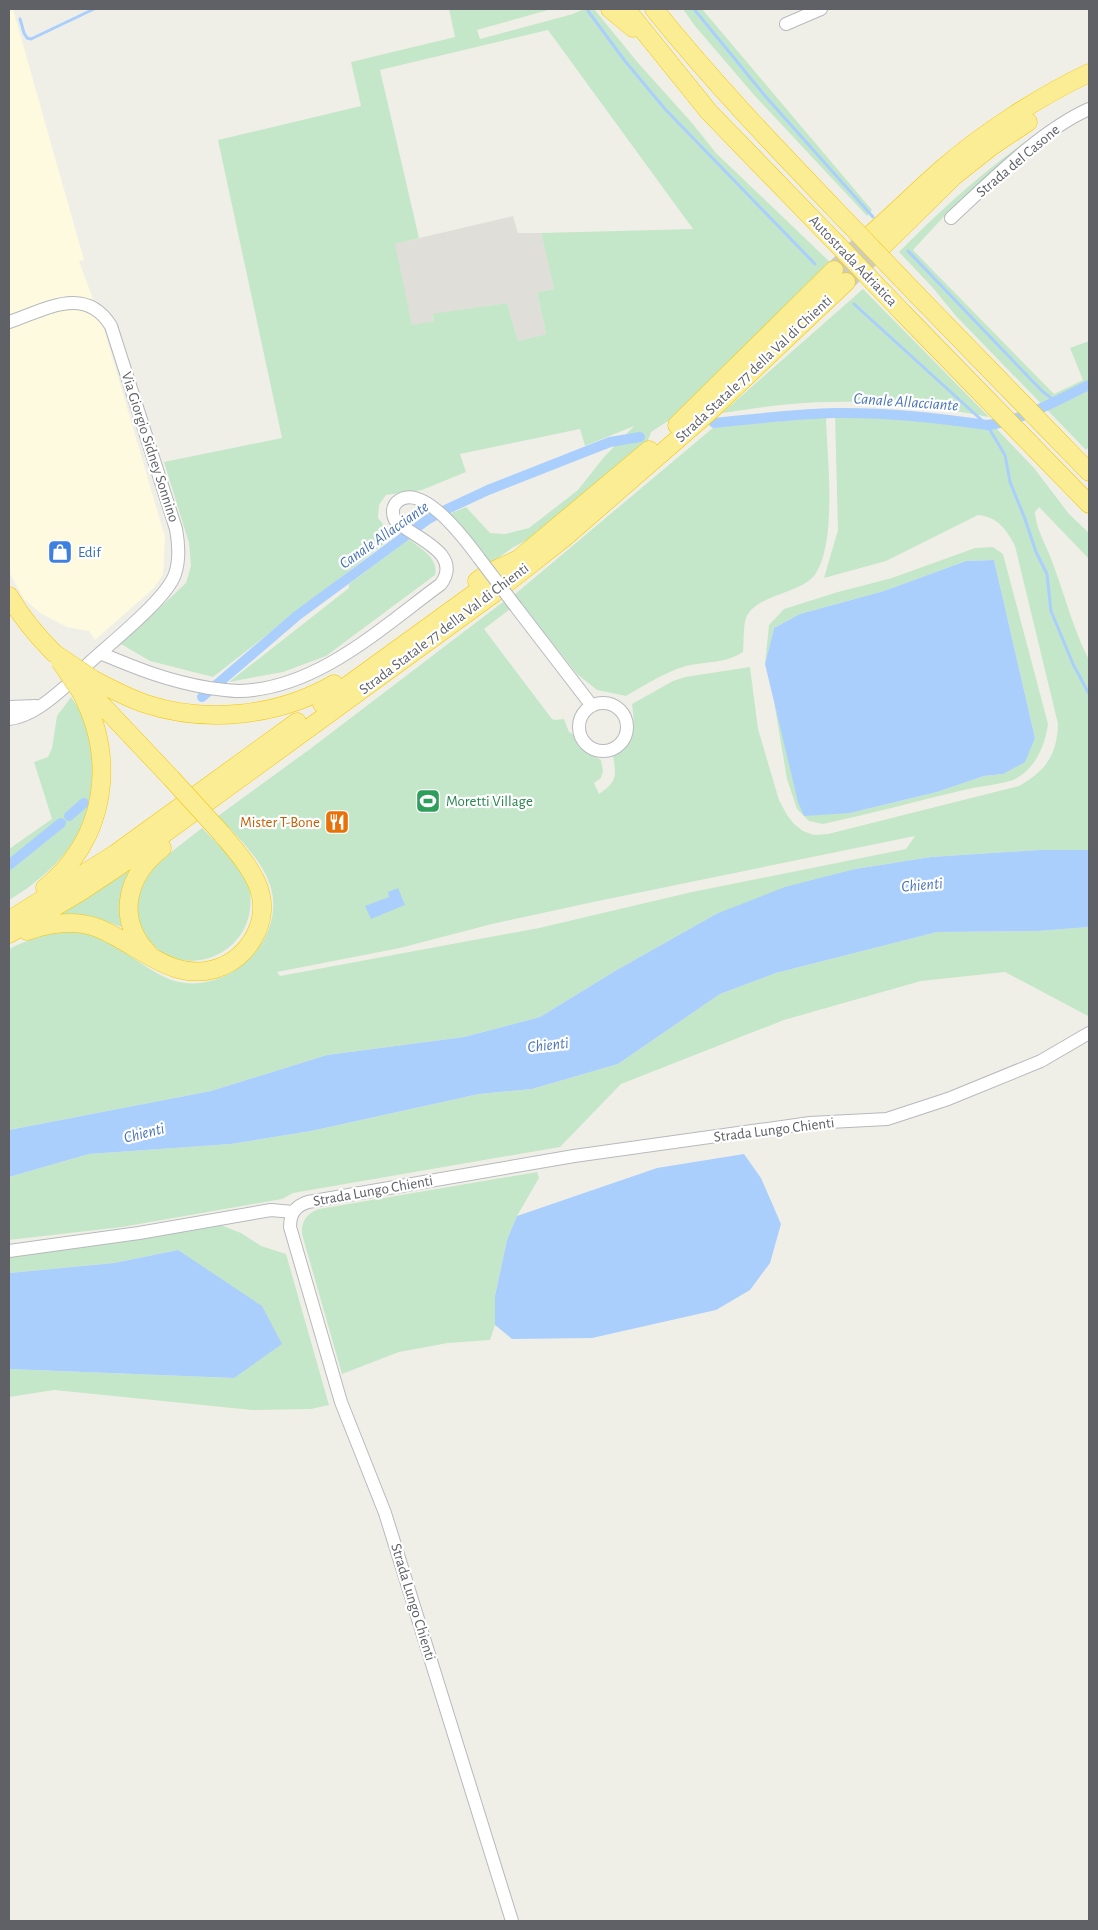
<svg xmlns="http://www.w3.org/2000/svg" width="1098" height="1930" viewBox="0 0 1098 1930" font-family="'Alegreya Sans',sans-serif">
<style>
.commercial{fill:#fdfadf}
.industrial{fill:#dfded9}
.green{fill:#c5e7c9;fill-rule:evenodd}
.water{fill:#aacffd}
.lines{fill:none;stroke-linecap:round;stroke-linejoin:round}
.stream{stroke:#aacffd;stroke-width:3}
.canal{stroke:#aacffd;stroke-width:10}
.highway-tunnel{stroke:#ccccc7;stroke-width:18;stroke-dasharray:18 9;stroke-linecap:butt}
.minor-casing{stroke:#b7b9bd;stroke-width:14}
.highway-casing{stroke:#f3c605;stroke-width:19}
.minor{stroke:#fff;stroke-width:12}
.highway{stroke:#fbed94;stroke-width:18}
.minor-bridge-casing{stroke:#b7b9bd;stroke-width:14;stroke-linecap:butt}
.highway-bridge-casing{stroke:#f3c605;stroke-width:19;stroke-linecap:butt}
.minor-bridge{stroke:#fff;stroke-width:12}
.highway-bridge{stroke:#fbed94;stroke-width:18}
.labels{text-anchor:middle;dominant-baseline:central;stroke-width:4.5;stroke-linejoin:round;paint-order:stroke}
.street-label{font-size:15px;fill:#5f6167;stroke:#fff}
.shop-label{font-size:15px;fill:#366cbe;stroke:#fff;text-anchor:start}
.leisure-label{font-size:15px;fill:#27864d;stroke:#fff;text-anchor:start}
.food-label{font-size:15px;fill:#c56008;stroke:#fff;text-anchor:end}
.water-label{font-size:16px;font-style:italic;fill:#4872b9;stroke:#fff}
</style>
<rect width="100%" height="100%" fill="#f0efe7"/>
<path class="commercial" d="M 9,9 L 13,9 L 84,260 L 79,261 L 104,329 L 165,537 L 163,575 L 154,588 L 95,640 L 89,631 L 67,627 L 40,613 L 24,599 L 9,572 Z"/>
<path class="industrial" d="M 513,216 L 518,233 L 541,233 L 554,289 L 537,292 L 546,334 L 518,341 L 507,303 L 432,315 L 434,321 L 412,326 L 394,244 Z"/>
<path class="green" d="M 449,9 L 552,9 L 477,30 L 480,39 L 573,14 L 584,9 L 594,9 L 639,64 L 692,123 L 716,153 L 831,263 L 679,414 L 651,432 L 647,443 L 538,534 L 512,548 L 490,564 C 478,546 466,528 449,514 L 466,507 L 490,533 L 505,534 L 529,528 L 578,490 L 604,457 L 634,426 L 585,446 L 580,429 L 460,454 L 466,472 L 422,490 L 386,495 L 379,505 L 378,518 L 392,535 L 390,539 L 213,677 L 150,661 L 121,644 L 186,583 L 191,566 L 189,543 L 164,462 L 282,438 L 218,140 L 361,106 L 351,62 L 455,37 ZM 548,30 L 693,229 L 541,233 L 554,289 L 537,292 L 546,334 L 518,341 L 507,303 L 432,314 L 434,321 L 412,325 L 395,244 L 419,238 L 380,70 Z
M 683,9 L 702,9 L 872,210 L 867,216 L 754,95 L 695,26 Z
M 1089,102 L 1089,104 L 975,188 L 949,211 L 913,250 L 1054,394 L 1083,380 L 1070,348 L 1089,341 L 1089,447 L 1086,450 L 956,316 L 933,288 L 899,252 C 956,194 1018,140 1089,102 Z
M 863,289 L 989,417 C 925,404 857,398 791,404 C 768,406 745,410 722,413 Z
M 835,416 L 917,419 L 987,430 L 995,427 L 1034,468 L 1069,514 L 1089,533 L 1089,559 L 1039,507 L 1035,512 C 1036,528 1044,541 1050,556 C 1064,591 1072,627 1089,660 L 1089,850 L 1039,850 L 931,857 L 855,869 L 716,914 L 615,971 L 540,1017 L 464,1037 L 327,1055 L 211,1091 L 9,1130 L 9,949 C 31,938 60,928 85,932 C 90,933 95,936 99,938 C 126,949 147,972 175,981 C 228,996 288,939 270,885 C 261,858 237,837 218,816 L 310,749 L 503,602 L 510,609 L 484,629 L 552,719 L 555,720 L 564,719 L 569,732 L 574,735 L 579,747 L 601,760 L 603,771 L 601,778 L 594,783 L 599,794 C 618,781 616,776 613,755 C 636,741 635,728 632,704 L 673,681 L 685,677 L 750,667 L 758,729 L 779,800 L 787,815 L 794,824 L 803,831 L 814,835 L 828,834 L 1019,786 C 1045,771 1057,756 1058,724 L 1015,546 C 1006,529 998,517 978,515 L 886,561 L 824,578 L 838,530 ZM 915,836 L 906,849 L 692,892 L 539,928 L 280,976 L 277,972 L 400,948 L 492,924 L 598,901 Z
M 826,417 C 827,456 838,544 814,576 C 799,594 755,595 746,618 C 743,627 744,642 743,652 C 725,664 706,661 686,666 C 665,672 645,685 626,696 L 597,690 L 577,674 L 514,595 L 714,427 Z
M 409,539 C 420,549 439,557 435,575 L 326,656 L 283,672 L 229,682 L 349,588 L 349,584 Z
M 993,547 L 1003,554 L 1048,724 C 1045,746 1035,770 1013,780 C 999,785 979,786 964,790 C 917,801 870,814 823,824 L 809,821 L 797,809 L 787,779 L 774,702 L 793,776 L 850,813 L 937,792 L 984,776 L 1003,774 L 1035,738 L 994,560 L 966,561 L 884,591 L 800,614 L 774,628 L 765,664 L 769,625 L 784,609 L 838,592 L 892,578 L 975,548 Z
M 71,697 C 88,721 94,742 92,772 C 92,786 91,801 87,814 C 78,848 39,883 9,900 L 9,849 L 52,819 L 34,762 L 48,757 L 52,748 L 57,716 Z
M 202,828 C 218,845 237,860 247,881 C 251,890 251,901 250,910 C 243,959 181,979 149,941 C 142,934 135,924 134,915 C 133,903 138,888 139,877 Z
M 133,868 L 126,924 L 121,927 C 98,918 83,914 58,915 Z
M 1089,927 L 1088,1016 L 1005,972 L 921,981 L 784,1020 L 621,1084 L 560,1147 L 293,1193 L 282,1199 L 122,1227 L 9,1240 L 9,1177 L 89,1154 L 231,1144 L 311,1131 L 479,1094 L 532,1089 L 618,1064 L 720,994 L 776,973 L 937,932 L 1038,931 Z
M 537,1172 L 539,1178 L 517,1216 L 507,1240 L 495,1296 L 495,1325 L 490,1340 L 448,1343 L 399,1352 L 342,1374 L 302,1234 C 301,1221 307,1213 319,1209 Z
M 218,1224 L 241,1233 L 261,1246 L 286,1254 L 329,1405 L 311,1409 L 252,1410 L 54,1390 L 9,1397 L 9,1369 L 234,1378 L 178,1250 L 114,1263 L 9,1273 L 9,1256 Z"/>
<path class="water" d="M 994,560 L 1035,738 L 1025,762 L 1003,774 L 984,776 L 937,792 L 850,813 L 804,816 L 798,802 L 765,664 L 774,628 L 800,614 L 884,591 L 966,561 Z
M 1039,850 L 1089,850 L 1089,927 L 1038,931 L 937,932 L 776,973 L 720,994 L 618,1064 L 532,1089 L 479,1094 L 311,1131 L 231,1144 L 89,1154 L 9,1177 L 9,1130 L 211,1091 L 327,1055 L 464,1037 L 540,1017 L 615,971 L 716,914 L 785,887 L 855,869 L 931,857 Z
M 398,888 L 405,905 L 371,919 L 365,906 L 389,897 L 388,892 Z
M 744,1154 L 761,1178 L 781,1224 L 770,1263 L 750,1290 L 716,1310 L 592,1338 L 512,1339 L 495,1325 L 495,1296 L 507,1240 L 517,1216 L 657,1168 Z
M 178,1250 L 262,1306 L 282,1344 L 234,1378 L 9,1369 L 9,1273 L 114,1263 Z"/>
<g class="lines">
<path class="stream" d="M 694,9 L 766,97 L 873,217
M 588,11 L 625,61 L 665,109 L 815,264
M 20,19 L 24,33 L 27,38 L 31,39 L 94,9
M 908,251 L 1042,391 L 1055,401
M 854,304 L 987,425 L 1005,455 L 1010,482 L 1025,519 L 1036,552 L 1047,574 L 1051,611 L 1073,664 L 1089,694"/>
<path class="canal" d="M 714,423 C 754,419 794,414 835,413 C 886,412 936,418 987,425 C 1020,422 1059,399 1089,385
M 202,697 L 298,615 L 427,520 L 443,511 L 488,490 L 610,442 L 640,437
M 69,816 L 84,803
M 9,865 L 61,823"/>
<path class="highway-tunnel" d="M 834,270 L 871,234
M 846,282 L 883,246"/>
<defs>
<path id="minor" d="M 786,24 L 821,9
M 951,218 C 991,181 1040,131 1089,109
M 9,322 C 45,310 85,284 111,326 L 176,529 C 179,545 180,559 175,574 C 167,599 108,645 87,665
M 516,607 L 592,706
M 100,653 C 138,669 168,681 209,688 C 219,689 229,691 239,691 C 317,689 381,628 441,584 C 464,552 411,537 395,520 C 392,514 392,507 397,502 C 422,480 467,542 479,558
M579 727a24 24 0 1 1 48 0a24 24 0 1 1-48 0Z
M 9,707 L 36,706
M 9,719 C 30,717 50,700 66,686
M 9,1251 L 139,1233 L 271,1210 L 293,1212
M 512,1921 L 385,1513 L 341,1402 L 290,1227 C 290,1214 295,1206 308,1202 L 574,1156 L 810,1123 L 887,1119 L 948,1099 L 1041,1061 L 1089,1033"/>
<path id="highway" d="M 610,9 L 633,28
M 626,9 L 709,112 L 835,242
M 654,9 C 716,86 782,154 850,225
M 871,234 C 895,213 918,190 942,169 C 983,133 1040,96 1089,73
M 883,246 L 954,176 L 992,146 L 1028,122
M 919,297 L 1089,472
M 903,313 L 1089,504
M 677,425 L 834,270
M 521,557 L 649,450
M 477,581 L 488,573 L 519,559
M 9,596 C 22,618 36,635 54,653
M 94,680 C 111,689 128,698 146,704 C 207,724 279,716 334,684
M 86,688 L 171,778
M 322,704 L 493,580
M 45,888 C 106,838 117,761 81,692
M 16,916 L 115,854 L 297,722
M 27,931 C 50,923 74,919 98,928 C 139,944 175,987 223,966 C 238,959 250,947 257,931 C 274,892 246,863 222,834
M 9,934 L 80,892 L 125,862 L 493,594 L 564,538 L 709,412 L 846,282
M 148,953 C 115,918 127,875 162,848"/>
</defs>
<use href="#minor" class="minor-casing"/>
<use href="#highway" class="highway-casing"/>
<use href="#minor" class="minor"/>
<use href="#highway" class="highway"/>
<defs>
<path id="minor-bridge" d="M 479,558 L 516,607"/>
<path id="highway-bridge" d="M 850,225 L 919,297
M 835,242 L 903,313
M 54,653 L 94,680
M 60,661 L 81,692
M 171,778 L 222,834"/>
</defs>
<use href="#minor-bridge" class="minor-bridge-casing"/>
<use href="#highway-bridge" class="highway-bridge-casing"/>
<use href="#minor-bridge" class="minor-bridge"/>
<use href="#highway-bridge" class="highway-bridge"/>
</g>
<defs>
<symbol id="shop-square" viewBox="-11 -11 22 22"><rect x="-9" y="-9" width="18" height="18" rx="4" fill="#3f7fe0" stroke="#fff"/><path d="M-5-2.5h2.3a2.7 3.5 0 0 1 5.4 0H5L5.5 6h-11ZM-1.5-2.5h3a1.5 2.3 0 0 0-3 0Z" fill="#fff"/></symbol>
<symbol id="stadium-square" viewBox="-11 -11 22 22"><rect x="-9" y="-9" width="18" height="18" rx="4" fill="#2e9e5b" stroke="#fff"/><path d="M0-5a6.5 5 0 1 0 0 10a6.5 5 0 1 0 0-10ZM-3.5-1.8h7v3.6h-7Z" fill="#fff"/></symbol>
<symbol id="restaurant-square" viewBox="-11 -11 22 22"><rect x="-9" y="-9" width="18" height="18" rx="4" fill="#e8710a" stroke="#fff"/><path d="M-5-6h1v4h1v-4h1v4h1v-4h1v5L-1.5 .5V6h-2V.5L-5-1ZM5-6V6H3V1.5H1.5Q1.5-4 5-6Z" fill="#fff"/></symbol>
</defs>
<g fill-rule="evenodd">
<use href="#shop-square" x="46" y="538" width="28" height="28"/>
<use href="#stadium-square" x="414" y="787" width="28" height="28"/>
<use href="#restaurant-square" x="323" y="808" width="28" height="28"/>
</g>
<g class="labels">
<g class="street-label">
<text transform="translate(1018 161) rotate(-40)">Strada del Casone</text>
<text transform="translate(853 261) rotate(46)">Autostrada Adriatica</text>
<text transform="translate(754 369) rotate(-43)">Strada Statale 77 della Val di Chienti</text>
<text transform="translate(150 447) rotate(72)">Via Giorgio Sidney Sonnino</text>
<text transform="translate(444 629) rotate(-37)">Strada Statale 77 della Val di Chienti</text>
<text transform="translate(774 1130) rotate(-7)">Strada Lungo Chienti</text>
<text transform="translate(373 1191) rotate(-10)">Strada Lungo Chienti</text>
<text transform="translate(413 1602) rotate(73)">Strada Lungo Chienti</text>
</g>
<g class="shop-label">
<text x="78" y="552">Edif</text>
</g>
<g class="leisure-label">
<text x="446" y="801">Moretti Village</text>
</g>
<g class="food-label">
<text x="320" y="822">Mister T-Bone</text>
</g>
<g class="water-label">
<text transform="translate(906 402) rotate(4)">Canale Allacciante</text>
<text transform="translate(384 535) rotate(-35)">Canale Allacciante</text>
<text transform="translate(922 885) rotate(-5)">Chienti</text>
<text transform="translate(548 1045) rotate(-6)">Chienti</text>
<text transform="translate(144 1133) rotate(-14)">Chienti</text>
</g>
</g>
<rect width="1098" height="1930" fill="none" stroke="#5f6167" stroke-width="20"/>
</svg>
